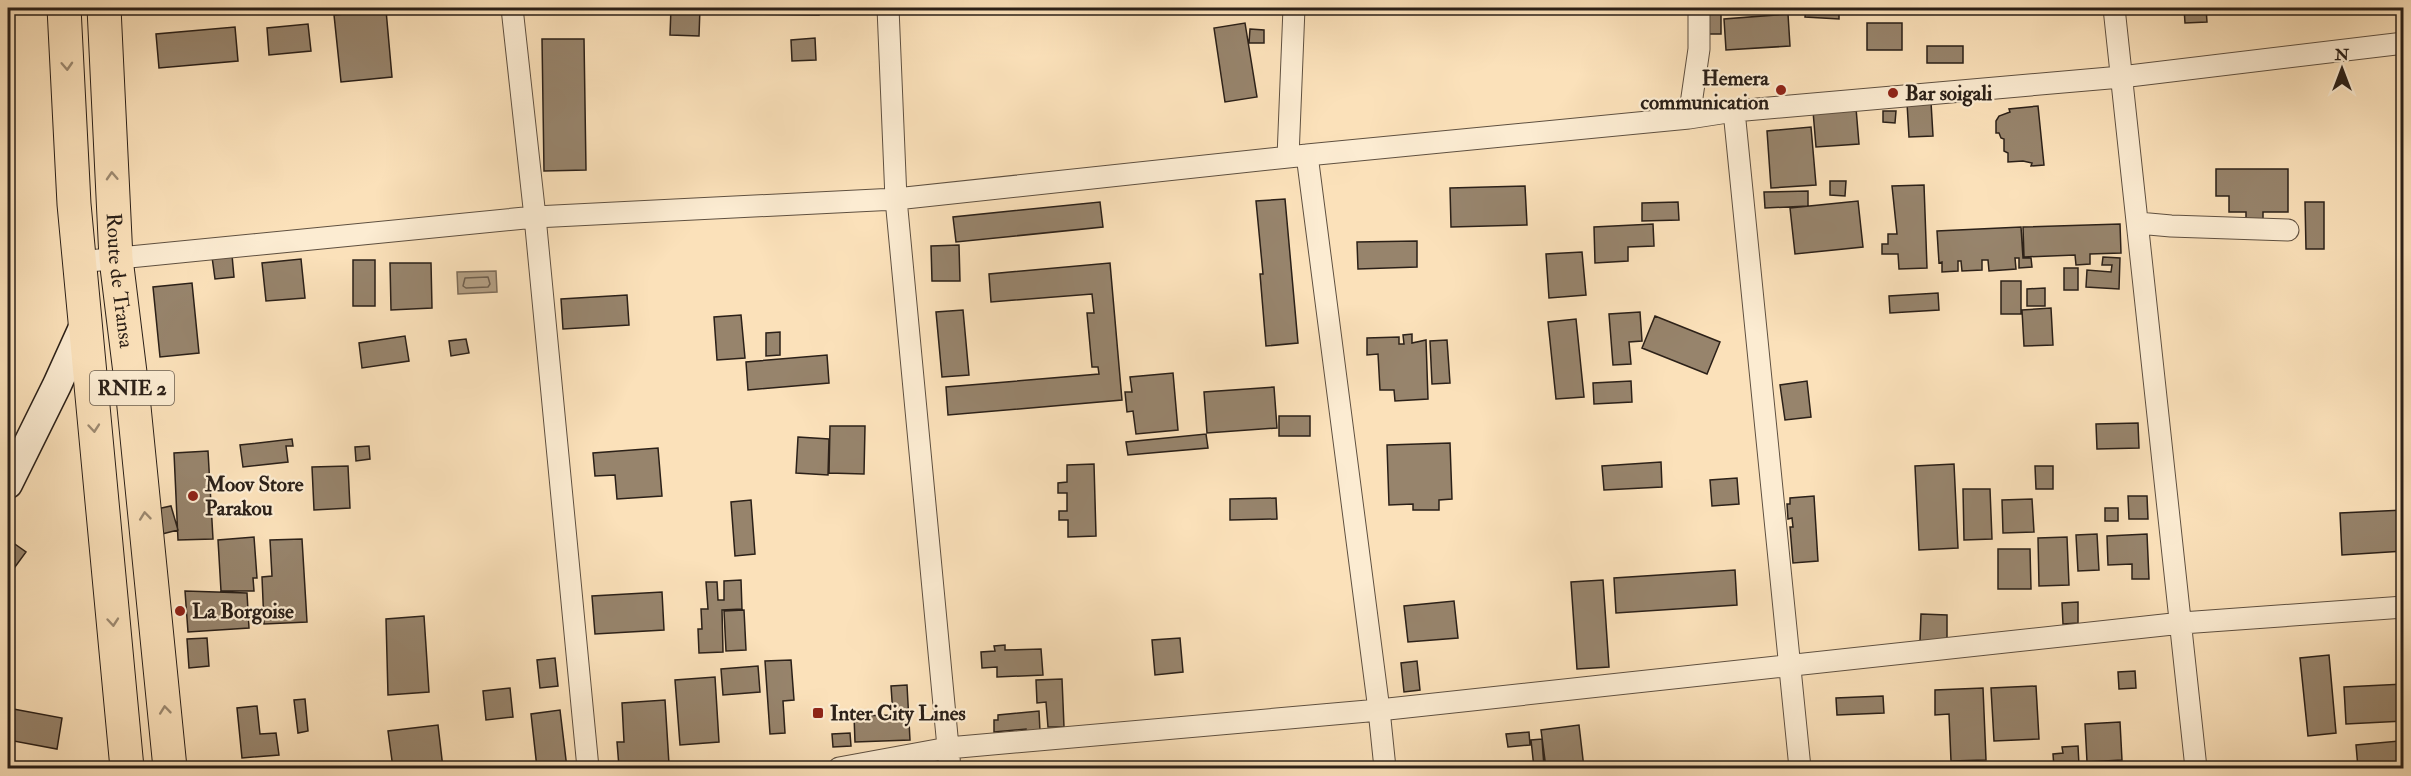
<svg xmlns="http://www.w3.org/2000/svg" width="2411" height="776" viewBox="0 0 2411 776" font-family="'IM FELL Double Pica',serif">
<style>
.water{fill:#b49f83;stroke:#7d6c58;stroke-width:1.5}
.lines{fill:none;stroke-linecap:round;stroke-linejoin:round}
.shore{stroke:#70604e;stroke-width:1.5}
.building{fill:#97846c;stroke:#2b2018;stroke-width:1.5}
.street-casing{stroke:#5f5040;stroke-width:23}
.secondary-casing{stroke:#2b2018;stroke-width:31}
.primary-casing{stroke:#2b2018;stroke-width:35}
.street{stroke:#fcecd2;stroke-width:21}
.secondary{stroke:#fcecd2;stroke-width:28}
.primary{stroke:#fbe1ba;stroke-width:33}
.oneway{stroke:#9d8a71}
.poi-dot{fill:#8f2418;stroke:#fcecd2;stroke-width:2}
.labels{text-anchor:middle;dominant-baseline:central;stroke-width:4.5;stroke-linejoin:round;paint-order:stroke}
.shield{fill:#fcecd2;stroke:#6a5d50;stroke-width:1.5}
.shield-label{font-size:20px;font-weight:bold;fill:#2b2018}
.poi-label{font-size:21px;font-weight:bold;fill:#2b2018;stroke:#fcecd2;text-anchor:start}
.street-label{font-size:21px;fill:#2b2018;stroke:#fcecd2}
</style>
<rect width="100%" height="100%" fill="#fbe1ba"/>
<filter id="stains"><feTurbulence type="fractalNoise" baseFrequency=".00333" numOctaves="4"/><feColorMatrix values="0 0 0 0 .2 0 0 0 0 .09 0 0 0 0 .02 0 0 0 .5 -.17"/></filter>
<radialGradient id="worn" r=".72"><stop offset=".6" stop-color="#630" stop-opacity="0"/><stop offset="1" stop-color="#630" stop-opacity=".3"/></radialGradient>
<path class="water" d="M 496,271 L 497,292 L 458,294 L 457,272 Z"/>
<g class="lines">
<path class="shore" d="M 488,277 L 490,284 L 488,287 L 466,288 L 463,286 L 465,278 Z"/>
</g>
<path class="building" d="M 671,8 L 700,8 L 699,36 L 670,35 Z
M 753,8 L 819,8 L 819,15 L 753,14 Z
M 826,8 L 843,8 L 843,13 L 826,14 Z
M 1097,8 L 1126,8 L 1126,14 L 1097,14 Z
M 1709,8 L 1721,8 L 1721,34 L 1709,34 Z
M 1806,8 L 1839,8 L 1839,19 L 1805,17 Z
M 1843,8 L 1896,8 L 1895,13 L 1843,10 Z
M 2184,8 L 2206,8 L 2207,22 L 2185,23 Z
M 386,10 L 392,77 L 341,82 L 334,15 Z
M 1788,14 L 1790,46 L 1726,50 L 1724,19 Z
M 1245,23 L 1257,97 L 1225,102 L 1214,28 Z
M 1867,23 L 1902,23 L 1902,50 L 1867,50 Z
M 308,24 L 311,51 L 269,55 L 267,28 Z
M 235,27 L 238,61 L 159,68 L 156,34 Z
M 1250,29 L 1264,30 L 1264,43 L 1249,43 Z
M 815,38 L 816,60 L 792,61 L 791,40 Z
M 542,39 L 584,39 L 586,170 L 544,171 Z
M 1927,46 L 1963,46 L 1963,63 L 1927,63 Z
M 1931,102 L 1933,136 L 1909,137 L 1907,103 Z
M 2038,106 L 2044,165 L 2031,166 L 2032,163 L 2023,161 L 2008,162 L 2008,153 L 2004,151 L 2004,139 L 2001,138 L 1999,133 L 1996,133 L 1996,121 L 1999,116 L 2010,112 L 2009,109 Z
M 1856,108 L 1859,144 L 1816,147 L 1813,111 Z
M 1883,111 L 1896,111 L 1895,123 L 1883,122 Z
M 1811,127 L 1816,185 L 1771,188 L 1767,131 Z
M 2216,169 L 2288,169 L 2288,212 L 2263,212 L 2263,221 L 2246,221 L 2246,212 L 2229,212 L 2229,196 L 2216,196 Z
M 1830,181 L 1846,181 L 1845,196 L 1830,195 Z
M 1924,185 L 1927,268 L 1899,269 L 1898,254 L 1882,254 L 1882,244 L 1888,244 L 1888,234 L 1897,234 L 1892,186 Z
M 1525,186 L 1527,225 L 1451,227 L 1450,188 Z
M 1808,191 L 1808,206 L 1765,208 L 1764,192 Z
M 1285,199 L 1298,343 L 1266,346 L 1260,274 L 1263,274 L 1256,201 Z
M 1858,201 L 1863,247 L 1795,254 L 1790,208 Z
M 1100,202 L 1103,227 L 956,242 L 953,217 Z
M 1678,202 L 1679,220 L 1642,221 L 1642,203 Z
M 2305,202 L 2324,202 L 2324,249 L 2306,249 Z
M 1653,224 L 1654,246 L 1628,247 L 1628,261 L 1595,263 L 1594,227 Z
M 2120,224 L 2121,253 L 2090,254 L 2090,264 L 2076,265 L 2075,255 L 2024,257 L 2023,227 Z
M 2021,227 L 2023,258 L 2031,258 L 2032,267 L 2019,268 L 2019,258 L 2015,258 L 2016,269 L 1989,271 L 1988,260 L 1982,260 L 1982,270 L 1962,271 L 1961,261 L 1958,261 L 1958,271 L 1942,272 L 1942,262 L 1939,263 L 1937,231 Z
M 1417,241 L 1417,267 L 1358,269 L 1357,242 Z
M 959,245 L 960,281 L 932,281 L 931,246 Z
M 1582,252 L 1586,295 L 1549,298 L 1546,254 Z
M 232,255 L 234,277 L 215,279 L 212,257 Z
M 2103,257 L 2120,258 L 2119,289 L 2086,287 L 2087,270 L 2111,272 L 2112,265 L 2102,265 Z
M 301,259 L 305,298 L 266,301 L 262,263 Z
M 353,260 L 375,260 L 375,306 L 353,306 Z
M 390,263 L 431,263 L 432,308 L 391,310 Z
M 1110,263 L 1122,400 L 948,415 L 946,387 L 1099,374 L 1098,367 L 1092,367 L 1087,313 L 1094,313 L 1092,294 L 991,302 L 989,274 Z
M 2064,268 L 2078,268 L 2078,290 L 2064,290 Z
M 2001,281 L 2021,281 L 2021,314 L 2001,314 Z
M 192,283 L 199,353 L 160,357 L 153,287 Z
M 2045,288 L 2045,306 L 2027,306 L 2027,289 Z
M 1938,293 L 1939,310 L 1890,313 L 1889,296 Z
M 627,295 L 629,325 L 563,329 L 561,299 Z
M 2051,308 L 2053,345 L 2024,346 L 2022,310 Z
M 963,310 L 969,375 L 942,377 L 936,312 Z
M 1640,312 L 1642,341 L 1629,342 L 1631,364 L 1613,365 L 1609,314 Z
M 741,315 L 745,358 L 717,360 L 714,317 Z
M 1655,316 L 1720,342 L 1707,374 L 1642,348 Z
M 1576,319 L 1584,397 L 1556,399 L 1548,322 Z
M 780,332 L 780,355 L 766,356 L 766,333 Z
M 1412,334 L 1412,343 L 1426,340 L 1428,399 L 1395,401 L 1394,390 L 1380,390 L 1378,354 L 1367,355 L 1367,338 L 1399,337 L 1399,344 L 1404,344 L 1403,335 Z
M 405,336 L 409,361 L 362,368 L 359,343 Z
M 466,339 L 469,353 L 451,356 L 449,341 Z
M 1447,340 L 1450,383 L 1432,384 L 1430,341 Z
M 827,355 L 829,383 L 748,390 L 746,362 Z
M 1173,373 L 1178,430 L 1136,434 L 1133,411 L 1127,412 L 1125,392 L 1132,392 L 1130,377 Z
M 1631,381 L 1632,402 L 1594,404 L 1593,383 Z
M 1807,381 L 1811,417 L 1785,420 L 1780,385 Z
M 1274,387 L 1277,428 L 1207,433 L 1204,392 Z
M 1279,416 L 1310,416 L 1310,436 L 1279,436 Z
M 2138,423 L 2139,448 L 2097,449 L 2096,424 Z
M 830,426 L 865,426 L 864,474 L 829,473 Z
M 1206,434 L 1208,448 L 1128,455 L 1126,442 Z
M 798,437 L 829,439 L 828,475 L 796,473 Z
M 292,439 L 293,446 L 286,446 L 288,462 L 243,467 L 240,445 Z
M 1450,443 L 1452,499 L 1439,500 L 1439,510 L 1413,510 L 1413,504 L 1389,505 L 1387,445 Z
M 369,446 L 370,459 L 356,461 L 355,447 Z
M 658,448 L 662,496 L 617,499 L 615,475 L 595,476 L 593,453 Z
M 208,451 L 213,539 L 178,540 L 174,453 Z
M 1661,462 L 1662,487 L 1604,490 L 1602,466 Z
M 1094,464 L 1096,536 L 1068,537 L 1068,520 L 1059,520 L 1059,511 L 1067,511 L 1067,493 L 1058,493 L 1058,483 L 1067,482 L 1067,465 Z
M 1954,464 L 1958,548 L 1919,550 L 1915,466 Z
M 348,466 L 350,508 L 314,510 L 312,467 Z
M 2035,466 L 2053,466 L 2053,489 L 2036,489 Z
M 1737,478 L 1739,504 L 1712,506 L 1710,480 Z
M 1963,489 L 1990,489 L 1992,539 L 1964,540 Z
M 1814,496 L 1818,561 L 1793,563 L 1790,527 L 1793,527 L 1792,518 L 1788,519 L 1787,504 L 1790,504 L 1790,498 Z
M 2128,496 L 2147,496 L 2148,519 L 2129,519 Z
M 1276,498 L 1277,519 L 1230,520 L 1230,499 Z
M 2032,499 L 2034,532 L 2003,533 L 2002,500 Z
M 751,500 L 755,554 L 735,556 L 731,502 Z
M 171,506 L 178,530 L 158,535 L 152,510 Z
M 2105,508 L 2118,508 L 2118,521 L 2105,521 Z
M 2404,510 L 2404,551 L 2342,555 L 2340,513 Z
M 2097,534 L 2099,570 L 2078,571 L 2076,535 Z
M 2147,534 L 2149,579 L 2132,579 L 2132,564 L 2108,565 L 2107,536 Z
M 254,537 L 257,578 L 253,578 L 254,591 L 221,591 L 218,540 Z
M 2067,537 L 2069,585 L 2039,586 L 2038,538 Z
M 302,539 L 307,622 L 264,624 L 262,577 L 272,576 L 270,540 Z
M 12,542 L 26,552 L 15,567 L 8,562 L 8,549 Z
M 1998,549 L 2030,549 L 2031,589 L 1998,589 Z
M 1735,570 L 1737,605 L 1616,613 L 1614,578 Z
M 741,580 L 742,609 L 722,610 L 723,652 L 699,653 L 698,629 L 702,629 L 701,609 L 708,609 L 706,582 L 717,582 L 718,600 L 724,600 L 724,581 Z
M 1603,580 L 1609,667 L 1577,669 L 1571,582 Z
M 185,591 L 247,593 L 249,628 L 188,632 Z
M 662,592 L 664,630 L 595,634 L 592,596 Z
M 1454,601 L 1458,638 L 1408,642 L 1404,606 Z
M 2078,602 L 2078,623 L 2063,624 L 2062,603 Z
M 744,610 L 746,650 L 726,651 L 724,611 Z
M 1921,614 L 1947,615 L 1947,641 L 1920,641 Z
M 424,616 L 429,692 L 388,695 L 386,619 Z
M 207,638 L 209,666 L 189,668 L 187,639 Z
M 1180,638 L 1183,672 L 1155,675 L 1152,640 Z
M 1005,645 L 1005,650 L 1041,649 L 1043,675 L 997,677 L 997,667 L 982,668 L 981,652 L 995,651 L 994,646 Z
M 2329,655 L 2336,733 L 2308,736 L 2300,658 Z
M 555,658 L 558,686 L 540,688 L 537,660 Z
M 791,660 L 794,700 L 783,701 L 785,733 L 770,734 L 765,661 Z
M 1417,661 L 1420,690 L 1404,692 L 1401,663 Z
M 758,666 L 760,692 L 723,695 L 721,669 Z
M 2135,671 L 2136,688 L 2119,689 L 2118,672 Z
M 715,677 L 719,742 L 680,745 L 675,680 Z
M 1062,679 L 1064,727 L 1048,727 L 1046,702 L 1037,703 L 1036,680 Z
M 2404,684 L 2404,721 L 2346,724 L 2344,687 Z
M 907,685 L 910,740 L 855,742 L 854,716 L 893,715 L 891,686 Z
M 2036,686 L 2039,739 L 1994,741 L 1991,688 Z
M 510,688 L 513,717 L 486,720 L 483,691 Z
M 1983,688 L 1986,760 L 1951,761 L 1949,714 L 1935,715 L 1935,690 Z
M 1883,696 L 1884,713 L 1837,715 L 1836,698 Z
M 305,699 L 308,731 L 298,733 L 294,700 Z
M 665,700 L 669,764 L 619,767 L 617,742 L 624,742 L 622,703 Z
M 257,706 L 260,734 L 276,733 L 279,755 L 242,758 L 237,708 Z
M 8,708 L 62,718 L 57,749 L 8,740 Z
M 560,710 L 567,768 L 537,768 L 531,714 Z
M 1039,711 L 1040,731 L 1026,732 L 1026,729 L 994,732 L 994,720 L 998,720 L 998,715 Z
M 2120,722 L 2122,760 L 2087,762 L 2085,724 Z
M 438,725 L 443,768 L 393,768 L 388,731 Z
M 1579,725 L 1584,768 L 1546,768 L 1541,730 Z
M 1529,732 L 1530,745 L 1508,747 L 1506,734 Z
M 850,733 L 851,746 L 833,747 L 832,734 Z
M 1542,739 L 1544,767 L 1534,768 L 1531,740 Z
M 2399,741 L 2402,768 L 2358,768 L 2356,745 Z
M 2078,746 L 2079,765 L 2054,768 L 2053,754 L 2063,753 L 2062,747 Z
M 519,763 L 520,768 L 480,768 L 480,767 Z"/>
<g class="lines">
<defs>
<path id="street" d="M 512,8 L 535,217 L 588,768
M 888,8 L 896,199 L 950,768
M 2114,8 L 2196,768
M 1734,111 L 1800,768
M 1689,118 L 1699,49 L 1699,8
M 1307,155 L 1379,710 L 1385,768
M 1288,157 L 1294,8
M 2138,223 L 2171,226 L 2288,230
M 79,262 L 535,217 L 896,199 L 1307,155 L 1689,118 L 1734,111 L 2121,77 L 2404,43
M 839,768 L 948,748 L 1379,710 L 2182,623 L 2404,607"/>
<path id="secondary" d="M 8,484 L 57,385 L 86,321"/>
<g id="primary">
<path d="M 64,8 L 74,204 L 127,768"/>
<path id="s1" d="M 104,8 L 116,259 L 133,397 L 170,768"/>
</g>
</defs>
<use href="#street" class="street-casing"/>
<use href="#secondary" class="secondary-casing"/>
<use href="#primary" class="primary-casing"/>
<use href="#street" class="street"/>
<use href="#secondary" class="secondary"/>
<use href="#primary" class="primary"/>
</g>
<defs><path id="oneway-chevron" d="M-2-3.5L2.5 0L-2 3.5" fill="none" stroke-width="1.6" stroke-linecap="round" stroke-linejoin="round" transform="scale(1.5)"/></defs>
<g class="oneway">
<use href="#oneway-chevron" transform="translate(67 66) rotate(87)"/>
<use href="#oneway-chevron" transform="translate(112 176) rotate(-93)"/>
<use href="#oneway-chevron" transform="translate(94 428) rotate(85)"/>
<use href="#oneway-chevron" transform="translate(145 516) rotate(-96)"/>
<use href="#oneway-chevron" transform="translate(113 622) rotate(85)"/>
<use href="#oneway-chevron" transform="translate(165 710) rotate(-96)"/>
</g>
<g class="poi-dot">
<circle cx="1781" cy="90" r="6"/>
<circle cx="1893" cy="93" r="6"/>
<circle cx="193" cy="496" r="6"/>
<circle cx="180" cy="611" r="6"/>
<rect x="812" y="707" width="12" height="12" rx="3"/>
</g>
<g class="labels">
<rect class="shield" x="90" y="371" width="84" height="34" rx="4.5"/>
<g class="shield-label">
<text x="132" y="388">RNIE 2</text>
</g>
<g class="poi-label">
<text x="1769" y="78" text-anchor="end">Hemera<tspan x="1769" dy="24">communication</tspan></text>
<text x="1905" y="93">Bar soigali</text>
<text x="205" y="484">Moov Store<tspan x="205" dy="24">Parakou</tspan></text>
<text x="192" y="611">La Borgoise</text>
<text x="830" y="713">Inter City Lines</text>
</g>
<g class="street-label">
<text stroke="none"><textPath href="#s1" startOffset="273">Route de Transa</textPath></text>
</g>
</g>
<rect width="2411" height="776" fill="none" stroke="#fbe1ba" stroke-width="30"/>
<rect x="9" y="9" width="2393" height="758" fill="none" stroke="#2b2018" stroke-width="3"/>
<rect x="15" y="15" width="2381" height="746" fill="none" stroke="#2b2018" stroke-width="1.5"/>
<g transform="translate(2342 69)" stroke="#fcecd2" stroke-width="4.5" paint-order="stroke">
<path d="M0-4.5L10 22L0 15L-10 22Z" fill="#2b2018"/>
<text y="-9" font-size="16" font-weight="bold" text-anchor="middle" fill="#2b2018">N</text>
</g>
<rect width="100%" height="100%" filter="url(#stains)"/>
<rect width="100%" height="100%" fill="url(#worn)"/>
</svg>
